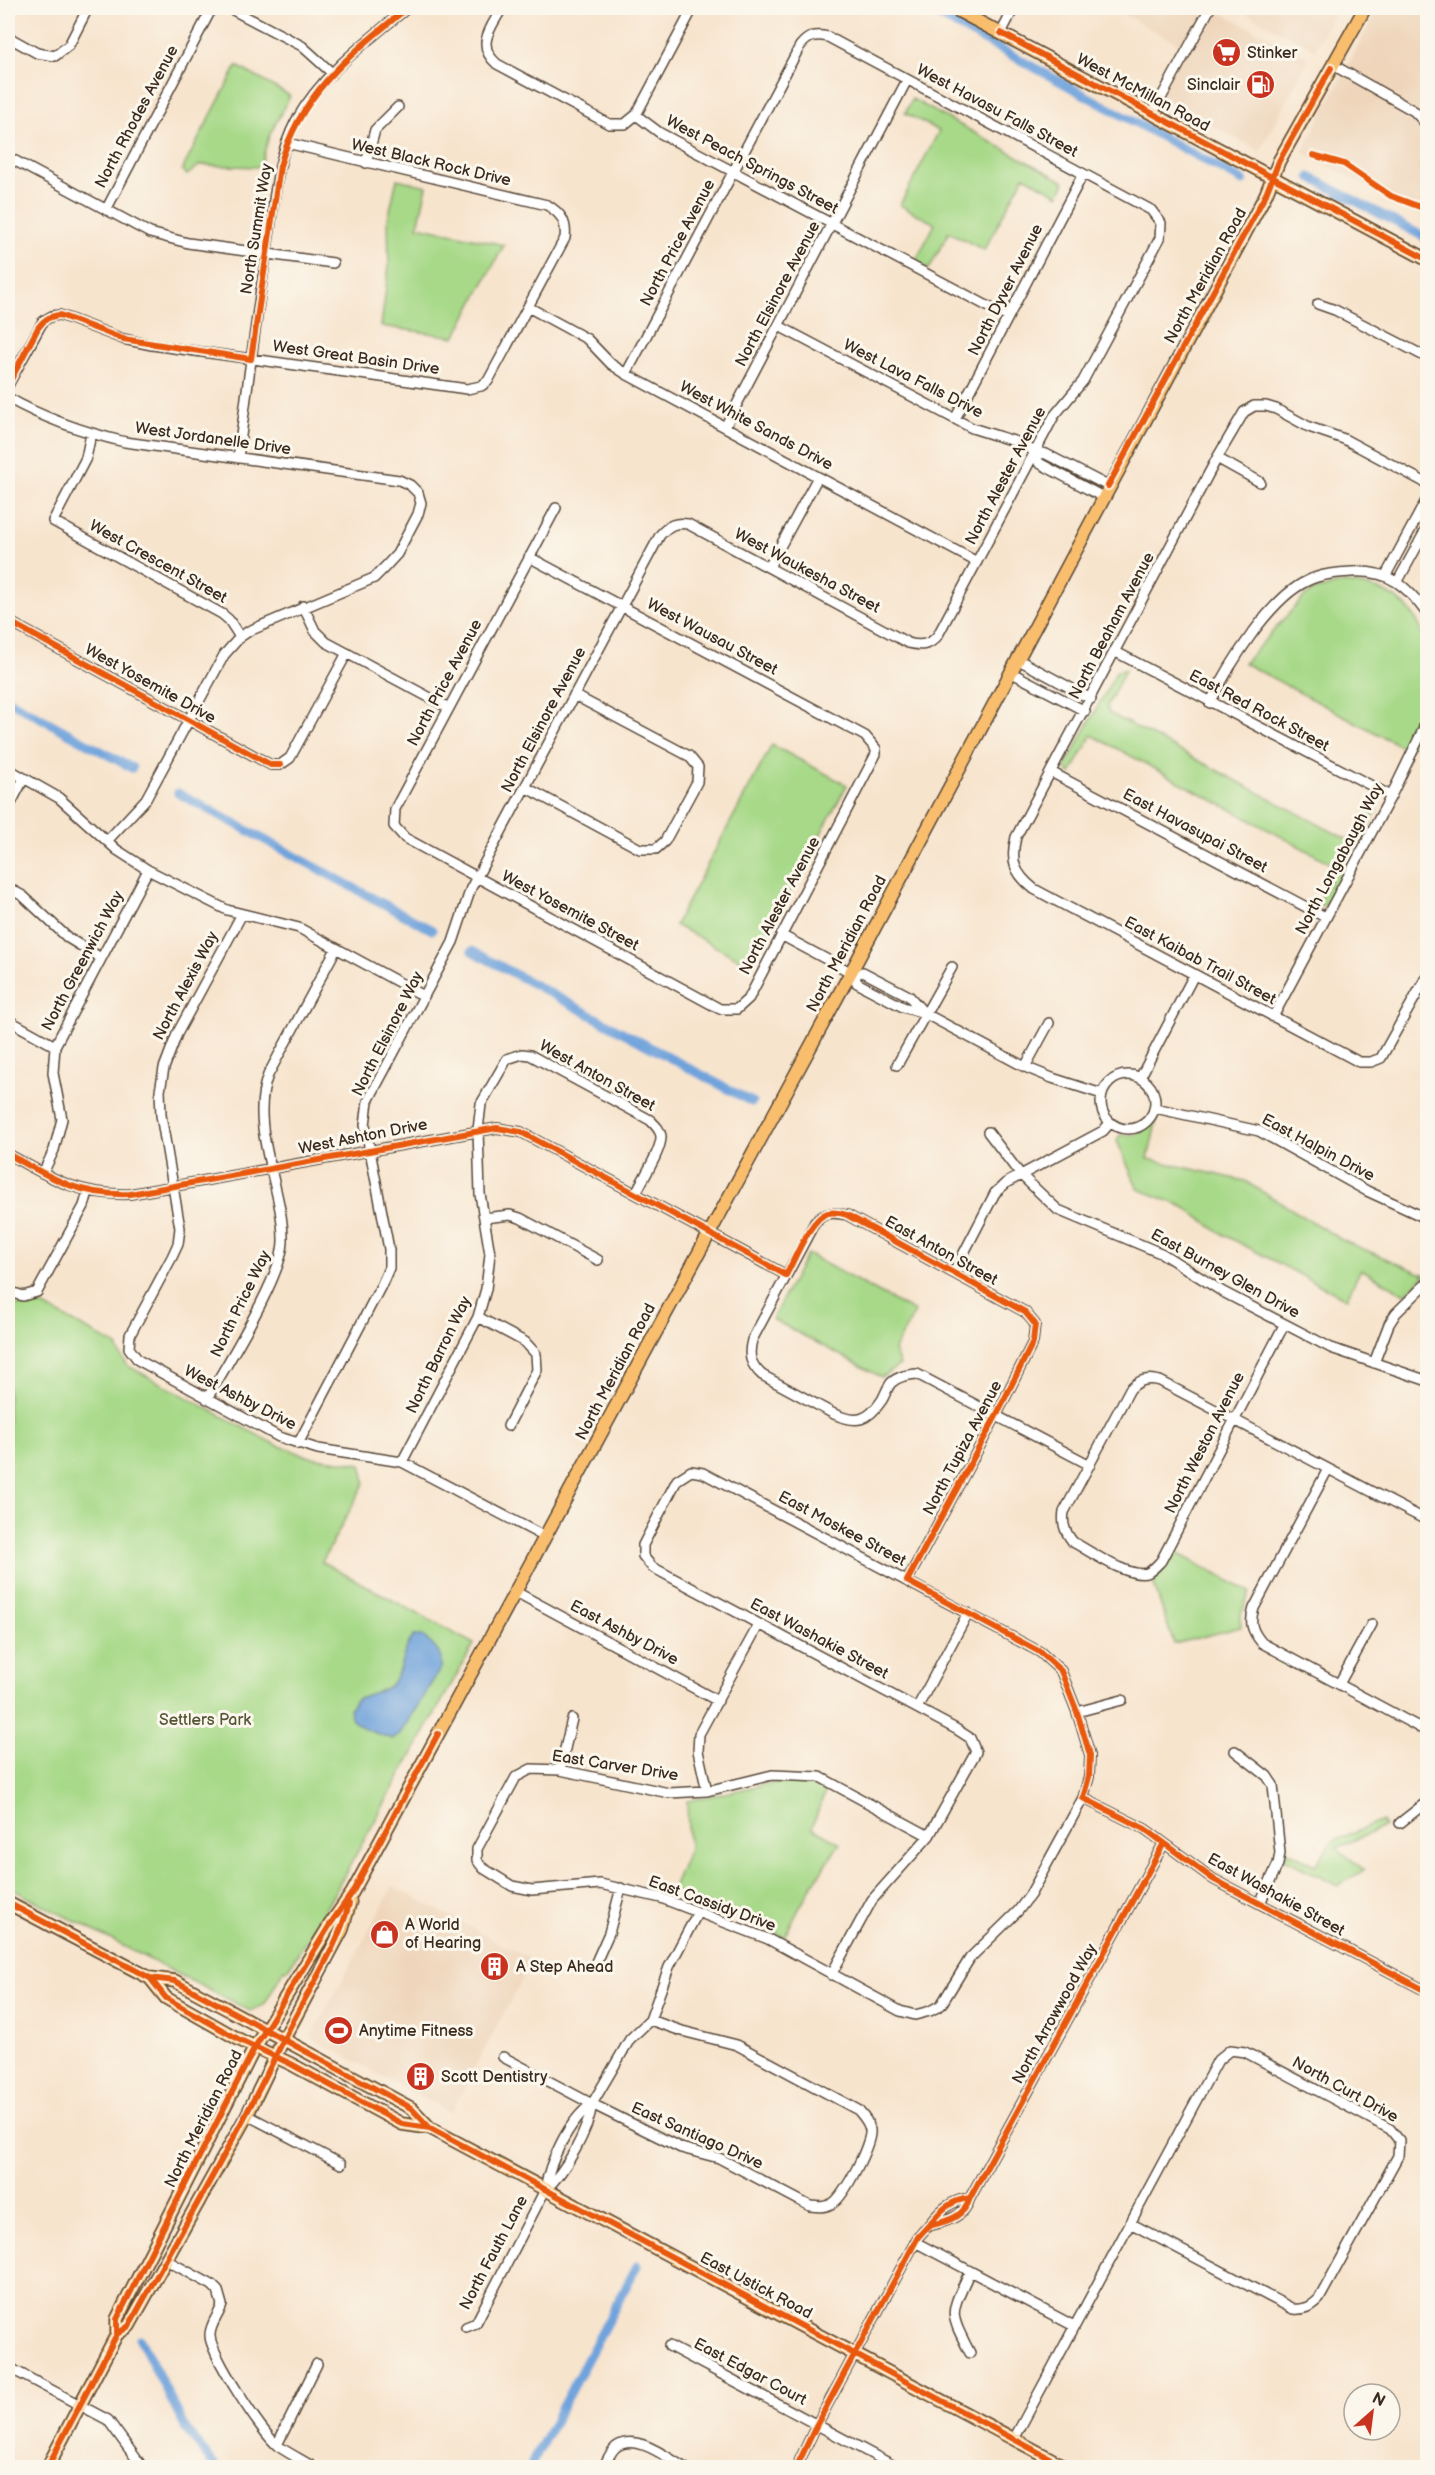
<svg xmlns="http://www.w3.org/2000/svg" width="1435" height="2475" viewBox="0 0 1435 2475" font-family="'Balsamiq Sans',sans-serif">
<style>
.built{fill:#efd6bb}
.green{fill:#a7d988;stroke:#718253;stroke-width:1.5}
.water{fill:#6fa3db;stroke:#55667c;stroke-width:1.5}
.lines{fill:none;stroke-linecap:round;stroke-linejoin:round}
.canal{stroke:#6fa3db;stroke-width:9}
.minor-casing{stroke:#574638;stroke-width:12}
.major-casing{stroke:#574638;stroke-width:15}
.minor{stroke:#fff;stroke-width:9}
.major{stroke:#f9be6d;stroke-width:12}
.cycleway-casing{stroke:#fbf7ec;stroke-width:10}
.cycleway{stroke:#e8590c;stroke-width:6}
.labels{text-anchor:middle;dominant-baseline:central;stroke-width:6;stroke-linejoin:round;paint-order:stroke}
.poi-label{font-size:16px;fill:#3b2a1e;stroke:#fbf7ec;text-anchor:start}
.street-label{font-size:16px;fill:#3b2a1e;stroke:#fbf7ec}
.park-label{font-size:16px;fill:#565638;stroke:#fbf7ec}
</style>
<rect width="100%" height="100%" fill="#fbf7ec"/>
<filter id="ink" filterUnits="userSpaceOnUse"><feTurbulence type="fractalNoise" baseFrequency=".0167" numOctaves="2"/><feDisplacementMap in="SourceGraphic" scale="12" xChannelSelector="R" yChannelSelector="G"/><feConvolveMatrix kernelMatrix="1 2 1 2 8 2 1 2 1" color-interpolation-filters="sRGB"/></filter>
<filter id="wash" filterUnits="userSpaceOnUse"><feTurbulence type="fractalNoise" baseFrequency=".008" numOctaves="4" result="noise"/><feDisplacementMap in="SourceGraphic" scale="24" xChannelSelector="R" yChannelSelector="G"/><feGaussianBlur stdDeviation="1.35" result="paint"/><feColorMatrix in="noise" values="0 0 0 0 0 0 0 0 0 0 0 0 0 0 0 0 0 1.4 0 .05"/><feComposite in="paint" operator="in"/></filter>
<g filter="url(#wash)">
<rect width="100%" height="100%" fill="#f7e4cd"/>
<path class="built" d="M 1119,8 L 1212,8 L 1309,58 L 1260,151 L 1156,96 L 1183,46 L 1117,11 Z
M 1235,8 L 1337,8 L 1315,49 Z
M 1378,8 L 1427,8 L 1427,218 L 1302,152 Z
M 393,1886 L 532,1960 L 451,2113 L 311,2038 Z"/>
<path class="green" d="M 237,66 L 290,96 L 269,136 L 260,167 L 200,165 L 187,175 L 182,170 Z
M 912,99 L 1065,182 L 1059,195 L 1024,176 L 984,250 L 949,232 L 929,269 L 915,262 L 935,224 L 900,205 L 939,131 L 905,113 Z
M 397,179 L 427,186 L 418,226 L 504,245 L 455,337 L 381,326 L 389,266 L 388,219 Z
M 1345,583 C 1416,589 1435,632 1423,697 C 1420,715 1417,734 1408,750 L 1244,663 L 1304,597 L 1315,590 Z
M 1125,670 L 1107,707 L 1109,713 L 1348,840 L 1352,838 L 1372,802 L 1377,810 L 1326,905 L 1316,906 L 1336,870 L 1334,865 L 1092,735 L 1070,775 L 1065,767 L 1117,671 Z
M 772,745 L 847,785 L 750,965 L 675,925 Z
M 1157,1118 L 1148,1159 L 1245,1181 L 1342,1240 L 1425,1275 L 1405,1294 L 1361,1269 L 1346,1299 L 1219,1232 L 1184,1207 L 1138,1189 L 1117,1141 L 1120,1135 C 1136,1137 1147,1131 1157,1118 Z
M 807,1254 L 915,1312 L 894,1350 L 900,1365 L 881,1377 L 772,1319 Z
M 8,1302 C 18,1307 26,1306 37,1302 L 117,1346 L 121,1356 L 128,1366 L 274,1444 L 310,1457 L 361,1464 L 365,1482 L 322,1562 L 474,1644 L 313,1931 L 287,1970 L 284,1969 L 264,2005 L 250,2011 L 8,1887 Z
M 1175,1552 L 1250,1592 L 1240,1617 L 1241,1627 L 1174,1644 L 1152,1579 L 1161,1574 Z
M 794,1782 L 826,1790 L 812,1827 L 840,1843 L 811,1887 L 784,1937 L 672,1890 L 689,1849 L 687,1801 L 771,1783 Z
M 1382,1821 L 1384,1827 L 1337,1848 L 1364,1870 L 1338,1886 L 1285,1859 L 1286,1850 L 1315,1865 L 1333,1841 Z"/>
<path class="water" d="M 414,1636 L 423,1636 C 434,1647 443,1652 441,1668 L 400,1734 L 392,1739 L 365,1729 L 352,1720 L 349,1709 C 360,1690 375,1697 389,1686 C 403,1675 400,1651 414,1636 Z"/>
<g class="lines">
<path class="canal" d="M 925,8 L 1243,181
M 1310,177 L 1428,239
M 8,700 L 132,768
M 178,793 L 432,930
M 472,951 L 752,1102
M 140,2339 L 186,2429 L 216,2468
M 532,2463 L 637,2266"/>
</g>
</g>
<g filter="url(#ink)">
<g class="lines">
<defs>
<path id="minor" d="M 229,8 L 302,46 L 332,73
M 502,8 C 491,28 475,45 497,64 L 609,124 L 625,124 L 636,115 L 660,133 L 1008,317
M 1001,33 L 1014,8
M 8,37 L 37,53 L 55,56 L 69,45 L 88,8
M 1333,65 L 1414,111 L 1428,126
M 1153,113 L 1210,8
M 636,115 L 693,8
M 8,157 L 150,233 L 188,243 L 333,263
M 366,163 L 375,130 L 398,107
M 106,210 L 212,8
M 1318,304 L 1335,310 L 1428,358
M 528,307 L 587,339 L 611,364 L 626,374 L 977,562
M 779,326 L 972,428 L 1020,443 L 1035,452
M 8,385 L 43,321 L 52,316 L 60,315 L 123,339 L 152,345 L 467,389 L 481,386 L 488,381 L 565,238 C 567,222 561,213 547,205 L 287,143
M 8,398 C 45,419 83,432 125,442 L 399,480 L 410,485 L 418,493 L 421,503 L 418,514 L 397,554 L 385,567 L 374,578 L 249,631 L 240,637 L 224,655 L 146,799 L 107,841
M 955,419 L 1083,174
M 725,427 L 907,80
M 91,434 L 86,458 L 53,521 L 222,614 L 229,620 L 240,637
M 238,458 C 248,384 257,310 269,236 C 275,197 277,157 296,121 C 322,74 367,41 407,8
M 1217,458 L 1260,482
M 1428,484 L 1344,439 L 1309,427 L 1276,409 L 1266,406 L 1254,406 L 1244,412 L 1217,458 L 1016,837 C 1010,861 1014,873 1034,889 L 1359,1062 L 1371,1062 L 1381,1058 L 1428,974
M 1103,497 L 1039,463 L 1035,452 L 1046,454 L 1108,486
M 529,557 L 865,736 L 876,749 L 876,754 L 749,998 L 737,1009 L 720,1009 L 405,838 L 394,826 L 395,809 L 556,508
M 769,567 L 818,477
M 1386,575 L 1428,497
M 1398,581 L 1428,526
M 303,606 L 315,631 L 326,642 L 449,708
M 8,621 L 271,765 L 280,765 L 290,758 L 347,653
M 1114,651 L 1391,796
M 1017,659 L 1091,699
M 1010,672 L 1085,711
M 1210,703 C 1229,665 1269,599 1307,581 C 1321,574 1337,573 1352,572 C 1390,570 1407,586 1428,615
M 8,769 L 59,798 L 117,850 L 148,870 L 227,910 L 299,928 L 424,996
M 1051,772 L 1325,917
M 525,787 L 640,849 L 656,849 L 665,841 L 697,782 L 698,767 L 689,756 L 574,695
M 8,809 L 24,778
M 8,888 L 23,896 L 68,938 L 101,958
M 242,914 L 177,1034 L 164,1068 L 160,1091 L 161,1115 L 180,1228 L 178,1244 L 172,1257 L 130,1335 L 129,1348 L 138,1360 L 279,1437 L 318,1449 L 402,1462 L 545,1537
M 781,935 L 854,974
M 924,1013 L 909,996 L 863,972 L 854,974 L 857,983 L 903,1007 L 924,1013 L 1025,1067 L 1052,1078 L 1102,1094
M 1273,1017 L 1391,796 L 1423,730 L 1428,712
M 8,1020 L 55,1046
M 897,1065 L 952,967
M 1025,1067 L 1049,1023
M1101 1102a27 27 0 1 1 54 0a27 27 0 1 1-54 0Z
M 1140,1078 L 1194,975
M 1155,1108 L 1259,1131 L 1367,1191 L 1428,1219
M 988,1132 L 1020,1174 L 1058,1210 L 1163,1254 L 1223,1292 L 1331,1348 L 1428,1381
M 8,1154 C 51,1178 78,1196 130,1194 L 497,1128 L 521,1132 L 786,1275
M 43,1173 L 54,1150 L 62,1119 L 53,1073 L 55,1046 L 148,870
M 484,1218 L 510,1215 L 520,1218 L 598,1260
M 954,1272 L 995,1193 L 1006,1183 L 1103,1131 L 1110,1123
M 8,1291 L 23,1296 L 37,1292 L 84,1206 L 88,1192
M 478,1317 L 525,1342 L 536,1354 L 537,1370 L 508,1426
M 1284,1325 C 1243,1403 1202,1482 1161,1561 C 1157,1565 1152,1571 1147,1573 C 1128,1578 1090,1551 1073,1542 C 1065,1532 1062,1524 1064,1512 L 1130,1389 C 1140,1379 1148,1378 1160,1381 L 1428,1521
M 1374,1363 L 1389,1324 L 1396,1313 L 1428,1282
M 207,1399 C 226,1365 282,1277 283,1242 C 284,1188 248,1128 268,1075 L 336,949
M 298,1444 L 382,1284 L 389,1268 L 389,1249 L 365,1125 L 368,1101 L 453,942 L 471,888 L 660,535 C 669,525 675,522 688,524 L 908,643 C 920,646 930,646 938,635 L 1054,416 L 1083,381 L 1160,238 L 1161,223 L 1151,210 L 828,37 C 815,34 808,36 800,46 L 626,374
M 402,1462 L 478,1317 L 486,1289 L 490,1254 L 480,1194 L 478,1130 L 481,1104 L 507,1059 L 522,1054 L 530,1055 L 650,1120 C 655,1125 660,1129 661,1136 C 662,1150 642,1180 636,1193
M 1328,1469 L 1254,1608 C 1249,1623 1252,1631 1262,1643 L 1428,1732
M 907,1581 L 996,1416 L 1033,1342 L 1035,1324 L 1025,1312 L 847,1215 C 833,1212 825,1212 815,1222 L 752,1340 C 748,1355 750,1364 762,1375 L 834,1414 C 857,1424 868,1421 882,1400 C 885,1395 887,1388 891,1383 C 898,1376 908,1375 917,1374 L 1090,1465
M 516,1592 L 718,1701
M 1339,1684 L 1372,1624
M 917,1708 L 968,1613
M 1077,1712 L 1122,1700
M 1235,1751 L 1267,1776 L 1273,1785 L 1280,1853 L 1278,1864 L 1260,1903
M 560,1770 L 572,1719
M 707,1791 L 698,1751 L 699,1734 L 759,1624
M 1083,1798 L 1145,1829 L 1213,1879 L 1428,1992
M 1400,1823 L 1428,1801
M 596,1962 L 609,1933 L 621,1888
M 831,1975 L 872,1900 L 929,1836 L 976,1752 L 970,1738 L 956,1729 L 652,1567 L 643,1556 L 643,1545 L 677,1480 L 691,1471 L 703,1473 L 1040,1652 L 1061,1671 L 1077,1712 L 1090,1755 L 1089,1777 L 1083,1798 L 1030,1895 L 1018,1911 L 970,1958 L 941,2005 L 930,2011 L 915,2015 L 900,2011 L 768,1939 L 661,1898 L 600,1884 L 532,1890 L 512,1886 L 483,1868 L 477,1860 L 477,1849 L 516,1777 L 531,1769 L 560,1770 L 669,1793 L 707,1791 L 772,1775 L 820,1777 L 929,1836
M 503,2057 L 592,2104 L 681,2148 L 719,2158 L 810,2206 C 818,2207 825,2208 833,2203 C 844,2197 872,2143 870,2130 C 869,2122 863,2116 858,2110 L 737,2045 L 682,2031 L 650,2020
M 592,2104 L 630,2039 L 650,2020 L 669,1967 L 698,1912
M 247,2115 L 341,2164
M 970,2198 C 950,2200 940,2211 928,2226 C 947,2221 964,2218 970,2198 L 1164,1843
M 915,2242 L 1074,2326
M 166,2260 L 212,2285 L 218,2291 L 222,2305 C 219,2315 210,2324 210,2335 C 209,2352 263,2435 278,2446 C 288,2453 300,2459 310,2465
M 970,2271 C 950,2315 948,2310 970,2353
M 466,2327 L 476,2323 L 545,2190 C 549,2162 569,2120 592,2104 C 588,2132 566,2171 545,2190
M 669,2346 L 898,2468
M 8,2367 L 108,2420 L 143,2468
M 1014,2439 L 1218,2060 L 1230,2050 L 1245,2052 L 1390,2129 L 1399,2140 L 1398,2156 L 1319,2299 C 1311,2307 1305,2310 1293,2309 L 1130,2223
M 277,2445 L 317,2364
M 603,2468 C 607,2461 610,2452 616,2447 C 636,2432 667,2458 685,2468
M 796,2468 L 817,2424 L 918,2237 L 928,2226"/>
<path id="major" d="M 953,8 L 1428,260
M 8,1903 L 150,1978 L 175,1981 L 411,2108 L 430,2128
M 150,1978 L 166,1998 L 240,2040 L 291,2064 L 402,2124 L 430,2128 L 1068,2468
M 117,2334 L 117,2319 L 255,2047 L 331,1923 L 352,1893 L 858,959 L 1266,194 L 1279,161 L 1365,8
M 47,2468 L 117,2334 L 129,2326 L 247,2115 L 283,2040 L 342,1930 L 350,1902"/>
</defs>
<use href="#minor" class="minor-casing"/>
<use href="#major" class="major-casing"/>
<use href="#minor" class="minor"/>
<use href="#major" class="major"/>
<defs>
<path id="cycleway" d="M 1001,33 L 1428,260
M 1313,155 L 1344,164 L 1391,196 L 1428,210
M 8,385 L 38,328 C 44,319 50,316 60,315 L 123,339 L 251,359 L 280,166 C 300,93 351,54 407,8
M 1108,486 L 1266,194 L 1279,161 L 1331,68
M 8,621 L 271,765 L 280,765
M 8,1154 C 51,1178 78,1196 130,1194 L 497,1128 L 521,1132 L 786,1275 C 795,1259 811,1217 828,1213 C 834,1212 841,1213 847,1215 L 1025,1312 L 1035,1324 L 1033,1342 L 996,1416 L 907,1581 L 1040,1652 L 1061,1671 L 1077,1712 L 1090,1755 L 1089,1777 L 1083,1798 L 1145,1829 L 1213,1879 L 1428,1992
M 8,1903 L 150,1978 L 175,1981 L 411,2108 L 430,2128
M 150,1978 L 166,1998 L 240,2040 L 291,2064 L 402,2124 L 430,2128 L 1068,2468
M 970,2198 C 950,2200 940,2211 928,2226 C 947,2221 964,2218 970,2198 L 1164,1843
M 117,2334 L 117,2319 L 255,2047 L 331,1923 L 352,1893 L 438,1734
M 47,2468 L 117,2334 L 129,2326 C 181,2231 237,2137 284,2039 C 305,1994 336,1953 349,1904
M 796,2468 L 817,2424 L 918,2237 L 928,2226"/>
</defs>
<use href="#cycleway" class="cycleway-casing"/>
<use href="#cycleway" class="cycleway"/>
</g>
</g>
<defs>
<symbol id="supermarket-disc" viewBox="-11 -11 22 22"><circle r="9.5" fill="#c8321e" stroke="#fbf7ec"/><path d="M-6-5.5h2.5l.6 2H6L4.5 2H-2.5L-4.4-4H-6ZM-1.5 3.2a1.3 1.3 0 1 0 .1 0ZM3 3.2a1.3 1.3 0 1 0 .1 0Z" fill="#fff"/></symbol>
<symbol id="fuel-disc" viewBox="-11 -11 22 22"><circle r="9.5" fill="#c8321e" stroke="#fbf7ec"/><path d="M-5.5-6h7V0h2V4h1.3V-2.5L3-4.5l.8-.8L6-3V5H2.5V1h-1V6h-7ZM-4.2-4.7v3.2H.2V-4.7Z" fill="#fff"/></symbol>
<symbol id="shop-disc" viewBox="-11 -11 22 22"><circle r="9.5" fill="#c8321e" stroke="#fbf7ec"/><path d="M-5-2.5h2.3a2.7 3.5 0 0 1 5.4 0H5L5.5 6h-11ZM-1.5-2.5h3a1.5 2.3 0 0 0-3 0Z" fill="#fff"/></symbol>
<symbol id="building-disc" viewBox="-11 -11 22 22"><circle r="9.5" fill="#c8321e" stroke="#fbf7ec"/><path d="M-4-6H4V6H1V3H-1V6H-4ZM-2.5-4.3h1.7v1.8h-1.7ZM.8-4.3h1.7v1.8H.8ZM-2.5-1h1.7V.8h-1.7ZM.8-1h1.7V.8H.8Z" fill="#fff"/></symbol>
<symbol id="stadium-disc" viewBox="-11 -11 22 22"><circle r="9.5" fill="#c8321e" stroke="#fbf7ec"/><path d="M0-5a6.5 5 0 1 0 0 10a6.5 5 0 1 0 0-10ZM-3.5-1.8h7v3.6h-7Z" fill="#fff"/></symbol>
</defs>
<g fill-rule="evenodd">
<use href="#supermarket-disc" x="1210" y="36" width="33" height="33"/>
<use href="#fuel-disc" x="1244" y="68" width="33" height="33"/>
<use href="#shop-disc" x="368" y="1918" width="33" height="33"/>
<use href="#building-disc" x="478" y="1950" width="33" height="33"/>
<use href="#stadium-disc" x="322" y="2014" width="33" height="33"/>
<use href="#building-disc" x="404" y="2060" width="33" height="33"/>
</g>
<g class="labels">
<g class="poi-label">
<text x="1247" y="53">Stinker</text>
<text x="1240" y="85" text-anchor="end">Sinclair</text>
<text x="405" y="1925">A World<tspan x="405" dy="18">of Hearing</tspan></text>
<text x="516" y="1967">A Step Ahead</text>
<text x="359" y="2031">Anytime Fitness</text>
<text x="441" y="2077">Scott Dentistry</text>
</g>
<g class="street-label">
<text transform="translate(1143 93) rotate(28)">West McMillan Road</text>
<text transform="translate(997 111) rotate(28)">West Havasu Falls Street</text>
<text transform="translate(137 117) rotate(-62)">North Rhodes Avenue</text>
<text transform="translate(431 163) rotate(13)">West Black Rock Drive</text>
<text transform="translate(752 165) rotate(28)">West Peach Springs Street</text>
<text transform="translate(257 229) rotate(-81)">North Summit Way</text>
<text transform="translate(678 243) rotate(-62)">North Price Avenue</text>
<text transform="translate(1206 276) rotate(-61)">North Meridian Road</text>
<text transform="translate(1006 290) rotate(-63)">North Dyver Avenue</text>
<text transform="translate(778 294) rotate(-62)">North Elsinore Avenue</text>
<text transform="translate(356 358) rotate(8)">West Great Basin Drive</text>
<text transform="translate(913 379) rotate(27)">West Lava Falls Drive</text>
<text transform="translate(756 426) rotate(28)">West White Sands Drive</text>
<text transform="translate(213 439) rotate(8)">West Jordanelle Drive</text>
<text transform="translate(1006 476) rotate(-62)">North Alester Avenue</text>
<text transform="translate(158 562) rotate(29)">West Crescent Street</text>
<text transform="translate(807 571) rotate(28)">West Waukesha Street</text>
<text transform="translate(1112 626) rotate(-62)">North Beaham Avenue</text>
<text transform="translate(712 637) rotate(28)">West Wausau Street</text>
<text transform="translate(445 683) rotate(-62)">North Price Avenue</text>
<text transform="translate(150 684) rotate(29)">West Yosemite Drive</text>
<text transform="translate(1259 711) rotate(28)">East Red Rock Street</text>
<text transform="translate(544 720) rotate(-62)">North Elsinore Avenue</text>
<text transform="translate(1195 831) rotate(28)">East Havasupai Street</text>
<text transform="translate(1340 859) rotate(-62)">North Longabaugh Way</text>
<text transform="translate(780 906) rotate(-62)">North Alester Avenue</text>
<text transform="translate(570 911) rotate(28)">West Yosemite Street</text>
<text transform="translate(847 944) rotate(-62)">North Meridian Road</text>
<text transform="translate(83 961) rotate(-62)">North Greenwich Way</text>
<text transform="translate(1200 961) rotate(28)">East Kaibab Trail Street</text>
<text transform="translate(186 986) rotate(-62)">North Alexis Way</text>
<text transform="translate(388 1034) rotate(-63)">North Elsinore Way</text>
<text transform="translate(597 1076) rotate(29)">West Anton Street</text>
<text transform="translate(363 1137) rotate(-11)">West Ashton Drive</text>
<text transform="translate(1318 1148) rotate(28)">East Halpin Drive</text>
<text transform="translate(941 1251) rotate(29)">East Anton Street</text>
<text transform="translate(1225 1274) rotate(29)">East Burney Glen Drive</text>
<text transform="translate(241 1304) rotate(-64)">North Price Way</text>
<text transform="translate(439 1355) rotate(-64)">North Barron Way</text>
<text transform="translate(616 1372) rotate(-62)">North Meridian Road</text>
<text transform="translate(240 1398) rotate(27)">West Ashby Drive</text>
<text transform="translate(1205 1443) rotate(-63)">North Weston Avenue</text>
<text transform="translate(963 1448) rotate(-62)">North Tupiza Avenue</text>
<text transform="translate(842 1529) rotate(28)">East Moskee Street</text>
<text transform="translate(624 1633) rotate(28)">East Ashby Drive</text>
<text transform="translate(819 1639) rotate(28)">East Washakie Street</text>
<text transform="translate(615 1766) rotate(9)">East Carver Drive</text>
<text transform="translate(1276 1895) rotate(29)">East Washakie Street</text>
<text transform="translate(712 1904) rotate(20)">East Cassidy Drive</text>
<text transform="translate(1055 2014) rotate(-61)">North Arrowwood Way</text>
<text transform="translate(1345 2090) rotate(29)">North Curt Drive</text>
<text transform="translate(204 2119) rotate(-63)">North Meridian Road</text>
<text transform="translate(697 2136) rotate(24)">East Santiago Drive</text>
<text transform="translate(494 2253) rotate(-62)">North Fauth Lane</text>
<text transform="translate(756 2286) rotate(28)">East Ustick Road</text>
<text transform="translate(750 2372) rotate(28)">East Edgar Court</text>
</g>
<g class="park-label">
<text x="205" y="1720">Settlers Park</text>
</g>
</g>
<rect width="1435" height="2475" fill="none" stroke="#fbf7ec" stroke-width="30"/>
<g transform="translate(1372 2412) rotate(28)"><circle r="28" fill="#fbf7ec" stroke="#aea59a" stroke-width="1.5"/>
<path d="M0-4.5L10 22L0 15L-10 22Z" fill="#c8321e"/>
<text y="-9" font-size="16" font-weight="bold" text-anchor="middle" fill="#3b2a1e">N</text>
</g>
</svg>
